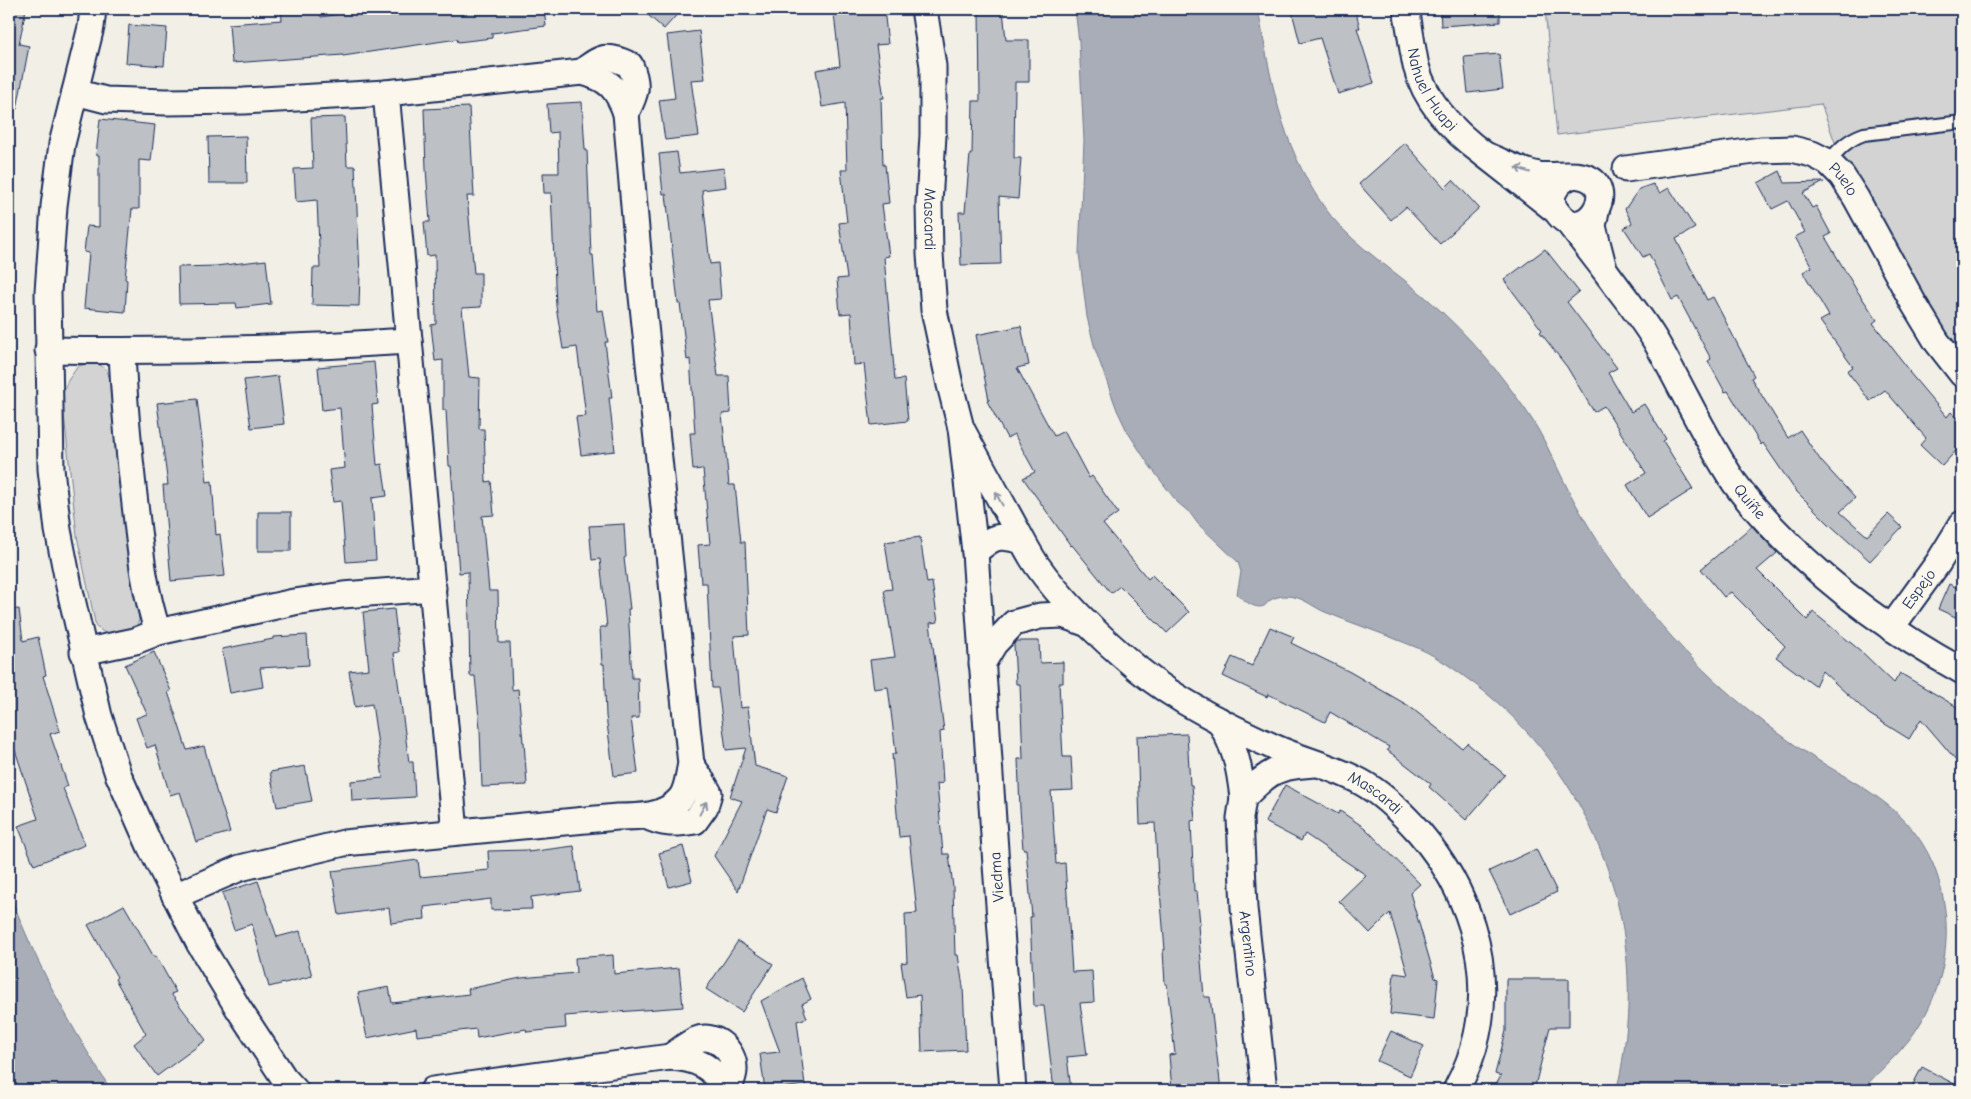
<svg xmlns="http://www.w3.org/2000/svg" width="1971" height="1099" viewBox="0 0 1971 1099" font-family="'Comic Neue',sans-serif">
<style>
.green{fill:#d2d3d2;stroke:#768198}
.water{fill:#a9adb7;stroke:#707b93}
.building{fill:#bdc0c4;stroke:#1b2f5e}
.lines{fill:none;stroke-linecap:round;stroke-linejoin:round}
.service-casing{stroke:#1b2f5e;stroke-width:16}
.minor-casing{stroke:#1b2f5e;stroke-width:29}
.service{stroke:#fbf7ec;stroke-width:12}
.minor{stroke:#fbf7ec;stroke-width:25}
.oneway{stroke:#8b93a5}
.labels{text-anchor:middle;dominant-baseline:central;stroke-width:4.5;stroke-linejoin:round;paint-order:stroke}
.street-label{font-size:16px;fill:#1b2f5e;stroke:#fbf7ec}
</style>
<rect width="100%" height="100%" fill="#f2efe6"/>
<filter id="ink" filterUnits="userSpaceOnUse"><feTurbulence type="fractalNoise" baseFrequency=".02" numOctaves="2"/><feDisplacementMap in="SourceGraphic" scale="10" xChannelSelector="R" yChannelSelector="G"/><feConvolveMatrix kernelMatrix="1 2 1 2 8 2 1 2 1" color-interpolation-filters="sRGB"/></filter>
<g filter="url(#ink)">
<path class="green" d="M 1545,9 L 1962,9 L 1962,359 L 1843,164 L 1821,104 L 1557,135 Z
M 95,362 L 106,369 L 111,381 L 139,620 L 135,630 L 108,635 L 96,627 L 77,536 L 62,396 L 67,382 L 78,366 Z"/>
<path class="water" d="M 1075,9 L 1258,9 C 1271,80 1280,142 1322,204 C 1346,239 1381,261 1413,287 C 1457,322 1493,363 1525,409 C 1546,438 1559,475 1577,506 C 1612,570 1669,640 1724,689 C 1751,713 1781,736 1811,756 C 1859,786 1909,807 1933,864 C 1957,923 1948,989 1909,1040 C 1895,1058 1877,1073 1862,1090 L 1616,1090 C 1621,1075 1623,1058 1625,1042 C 1644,902 1580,758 1465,677 C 1449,665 1431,653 1413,646 C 1384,634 1354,624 1325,612 C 1315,608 1305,599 1294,597 C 1286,595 1276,596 1269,601 C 1268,602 1265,606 1264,606 C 1255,610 1243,600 1237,594 L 1241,572 L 1238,562 L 1198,524 L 1190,513 L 1177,502 L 1149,465 L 1127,431 L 1117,410 L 1095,349 L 1087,317 L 1079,253 L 1084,141 L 1079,42 Z
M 9,891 C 34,961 71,1027 111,1090 L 9,1090 Z"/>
<path class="building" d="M 9,9 L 26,9 L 19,44 L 29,46 L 17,109 L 9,108 Z
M 281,9 L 320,9 L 321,17 L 372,9 L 377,9 L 378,12 L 401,9 L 544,9 L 546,26 L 492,33 L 492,38 L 458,42 L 457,39 L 343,56 L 343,55 L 232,63 L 229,24 L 282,20 Z
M 641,9 L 682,9 L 664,29 Z
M 884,9 L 888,44 L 876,45 L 884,98 L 881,98 L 883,165 L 885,165 L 889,203 L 882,204 L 889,256 L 884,257 L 895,380 L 904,379 L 908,421 L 871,425 L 864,364 L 854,365 L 851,313 L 840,314 L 837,279 L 847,278 L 839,223 L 847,222 L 841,170 L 847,170 L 845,103 L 822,107 L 816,70 L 840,66 L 834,14 Z
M 979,9 L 1003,9 L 1006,40 L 1029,40 L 1029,82 L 1015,82 L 1014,158 L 1021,158 L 1018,199 L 999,197 L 1001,264 L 961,265 L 959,212 L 965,212 L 970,154 L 972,154 L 973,101 L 980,101 Z
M 1305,9 L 1355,9 L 1360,28 L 1357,28 L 1374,83 L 1338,94 L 1320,38 L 1300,43 L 1292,12 Z
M 1440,9 L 1500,9 L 1500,22 L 1441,26 Z
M 129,25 L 167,28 L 164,66 L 126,63 Z
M 699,31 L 705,79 L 691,80 L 699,136 L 665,140 L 659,100 L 675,98 L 667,35 Z
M 1499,54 L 1503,89 L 1468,93 L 1464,57 Z
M 582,102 L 585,150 L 587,150 L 591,255 L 593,255 L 597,311 L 603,310 L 608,342 L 605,342 L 612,398 L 609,398 L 615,451 L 581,455 L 576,417 L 586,416 L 577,347 L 563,349 L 556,306 L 551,193 L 544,193 L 543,173 L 559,173 L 558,132 L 549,133 L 547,104 Z
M 469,107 L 474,196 L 467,196 L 474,273 L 481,273 L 481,307 L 462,308 L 469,377 L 480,378 L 479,429 L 484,429 L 486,482 L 491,481 L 494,515 L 482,516 L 489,591 L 498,591 L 499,643 L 510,643 L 512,690 L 518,689 L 523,742 L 524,742 L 527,785 L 482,787 L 480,729 L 475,676 L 470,676 L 468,572 L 459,573 L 451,466 L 449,466 L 446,410 L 443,410 L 443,360 L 435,361 L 431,325 L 436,324 L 435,255 L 427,256 L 424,222 L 430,222 L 426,169 L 424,109 Z
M 345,117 L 347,166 L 355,166 L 360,274 L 359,306 L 312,305 L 313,268 L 320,268 L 317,200 L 296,202 L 294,169 L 313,168 L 311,118 Z
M 100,119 L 155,125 L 151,161 L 139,160 L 139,209 L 132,209 L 125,279 L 127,280 L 125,312 L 84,308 L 89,253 L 84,252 L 87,226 L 99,227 L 99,155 L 96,155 Z
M 246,136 L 247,183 L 209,183 L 208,137 Z
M 1405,143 L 1445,188 L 1453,180 L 1479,208 L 1440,244 L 1406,207 L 1391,220 L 1359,184 Z
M 677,152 L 680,173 L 724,168 L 726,187 L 702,190 L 710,264 L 718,263 L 721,299 L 708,300 L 718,376 L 729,376 L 731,413 L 722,414 L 729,485 L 735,485 L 741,542 L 745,542 L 749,635 L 734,636 L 740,708 L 748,707 L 755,766 L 788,776 L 776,812 L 767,809 L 738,891 L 714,856 L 742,801 L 730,797 L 746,748 L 726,750 L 718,688 L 712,688 L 707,583 L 701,583 L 698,545 L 710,544 L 703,469 L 693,470 L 690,433 L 695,433 L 690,359 L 687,360 L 680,303 L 678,303 L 666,194 L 663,194 L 659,154 Z
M 1780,171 L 1785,183 L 1824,182 L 1803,193 L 1812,208 L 1816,206 L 1831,234 L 1825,237 L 1856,289 L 1877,320 L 1873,323 L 1910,371 L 1909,372 L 1947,417 L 1951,412 L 1962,422 L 1962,444 L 1942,466 L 1920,445 L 1926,438 L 1885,390 L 1870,401 L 1847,371 L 1853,367 L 1820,321 L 1829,316 L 1803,272 L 1812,267 L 1795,237 L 1805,232 L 1788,201 L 1772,209 L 1758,183 Z
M 1653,184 L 1660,193 L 1669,188 L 1695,228 L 1676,239 L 1707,300 L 1713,297 L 1754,376 L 1751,378 L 1788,438 L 1800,430 L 1821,461 L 1855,498 L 1840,512 L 1867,536 L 1888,514 L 1902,527 L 1870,561 L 1828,523 L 1795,490 L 1763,443 L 1761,445 L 1728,391 L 1725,392 L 1708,361 L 1711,359 L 1678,297 L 1672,300 L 1649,254 L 1643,257 L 1624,228 L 1632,223 L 1625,209 L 1639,189 Z
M 1545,249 L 1579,292 L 1567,302 L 1617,368 L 1608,373 L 1631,412 L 1644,404 L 1666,439 L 1663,441 L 1693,489 L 1647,518 L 1627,485 L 1646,473 L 1604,406 L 1594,412 L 1567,367 L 1540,332 L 1542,330 L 1504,280 Z
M 266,260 L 271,304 L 237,308 L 236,303 L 179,304 L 178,267 L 216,266 Z
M 1021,326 L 1029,365 L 1017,368 L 1054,436 L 1064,431 L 1089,478 L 1092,476 L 1118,513 L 1103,524 L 1148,579 L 1152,575 L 1189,612 L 1167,633 L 1120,586 L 1111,593 L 1072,545 L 1071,546 L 1023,478 L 1035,472 L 1014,434 L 1007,438 L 987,401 L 989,400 L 976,335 Z
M 374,362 L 378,404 L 372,405 L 377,465 L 382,464 L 387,496 L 372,498 L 376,560 L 346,562 L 341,501 L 333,502 L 329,470 L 345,468 L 340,408 L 322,410 L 318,367 Z
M 278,376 L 284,424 L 251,428 L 244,380 Z
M 197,399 L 207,482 L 212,481 L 216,535 L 220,534 L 225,576 L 171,581 L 163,485 L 168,485 L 157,403 Z
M 258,512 L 291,512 L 291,551 L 258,551 Z
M 624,524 L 626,557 L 624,558 L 630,609 L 628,609 L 632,678 L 638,678 L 639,718 L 631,718 L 638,773 L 614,776 L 606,716 L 604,664 L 602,664 L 600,627 L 607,627 L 600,559 L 592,560 L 589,526 Z
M 1752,526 L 1777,553 L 1757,570 L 1807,620 L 1813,612 L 1862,652 L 1894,683 L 1900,673 L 1962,710 L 1962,767 L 1921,719 L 1909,739 L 1869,714 L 1822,671 L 1815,686 L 1776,657 L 1785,646 L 1731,592 L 1724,597 L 1701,569 Z
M 920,537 L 927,583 L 932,582 L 938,622 L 930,623 L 944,731 L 940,732 L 943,783 L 937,784 L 943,854 L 949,854 L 953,887 L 955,955 L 958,955 L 963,987 L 966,1050 L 922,1052 L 920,995 L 906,997 L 901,963 L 907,962 L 905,914 L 917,913 L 909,836 L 899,837 L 892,754 L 896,753 L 888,687 L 874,689 L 870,660 L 895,657 L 884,590 L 892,589 L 885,542 Z
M 1949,584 L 1962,590 L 1962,620 L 1938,609 Z
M 19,609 L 23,641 L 38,637 L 46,675 L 43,676 L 60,731 L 50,734 L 68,786 L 63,788 L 85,845 L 34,865 L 18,826 L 38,819 L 13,744 L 11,745 L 9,736 L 9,610 Z
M 394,609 L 399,652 L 394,653 L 409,762 L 413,762 L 415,797 L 352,801 L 351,781 L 383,778 L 372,704 L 355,707 L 349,671 L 369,669 L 363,612 Z
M 1270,627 L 1294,637 L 1291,643 L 1350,672 L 1409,706 L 1462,748 L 1467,743 L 1505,775 L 1466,820 L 1429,787 L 1431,784 L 1387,750 L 1389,747 L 1330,712 L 1325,722 L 1268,694 L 1267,697 L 1223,676 L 1232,657 L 1252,666 Z
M 307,635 L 309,665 L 260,668 L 263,687 L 230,693 L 222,649 L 273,639 L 273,637 Z
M 1016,641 L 1039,641 L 1040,663 L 1063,662 L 1063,683 L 1059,683 L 1063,757 L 1071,757 L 1073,790 L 1051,791 L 1056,864 L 1065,863 L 1072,972 L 1092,971 L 1094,1002 L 1080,1003 L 1087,1055 L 1067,1057 L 1071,1090 L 1054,1090 L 1044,1006 L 1034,1006 L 1030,917 L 1032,917 L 1026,849 L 1023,849 L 1020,809 L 1018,759 L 1023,759 L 1020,684 L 1016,684 L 1014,644 Z
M 154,652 L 171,691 L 168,692 L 187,750 L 204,746 L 217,794 L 218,794 L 230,832 L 196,842 L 180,792 L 170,795 L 155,745 L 147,748 L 136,718 L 147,714 L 125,665 Z
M 1187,734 L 1190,785 L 1192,785 L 1195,820 L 1191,821 L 1194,891 L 1197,891 L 1200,924 L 1198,925 L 1204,997 L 1210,997 L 1221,1090 L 1172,1090 L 1169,1055 L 1175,1054 L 1167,984 L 1165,984 L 1163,950 L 1165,950 L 1159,879 L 1158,879 L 1155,823 L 1140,824 L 1137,736 Z
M 305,766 L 312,801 L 277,807 L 270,772 Z
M 1285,785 L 1338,814 L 1340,811 L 1365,828 L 1420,884 L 1410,893 L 1435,978 L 1438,979 L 1434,1019 L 1390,1014 L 1394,973 L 1408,975 L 1390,913 L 1370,933 L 1339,901 L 1366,875 L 1305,834 L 1301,841 L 1265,822 Z
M 574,846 L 580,891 L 531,897 L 532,909 L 491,910 L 491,899 L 424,907 L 425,919 L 391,923 L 389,908 L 339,915 L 332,871 L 418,860 L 420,877 L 489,870 L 488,851 L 528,850 L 528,852 Z
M 683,846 L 692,881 L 669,887 L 659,853 Z
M 1536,849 L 1557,892 L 1510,914 L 1489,871 Z
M 258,881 L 277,937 L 300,931 L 312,976 L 269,987 L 252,924 L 234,930 L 222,893 Z
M 124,905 L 154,957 L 156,956 L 176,992 L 171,994 L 206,1040 L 157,1076 L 134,1044 L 146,1034 L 115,979 L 117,977 L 88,925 Z
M 738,941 L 773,964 L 742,1012 L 706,989 Z
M 613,955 L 614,974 L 679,968 L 683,1007 L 565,1016 L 566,1028 L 527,1032 L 526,1029 L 477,1038 L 476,1029 L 417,1036 L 416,1028 L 367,1038 L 358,993 L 389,987 L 392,1003 L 469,994 L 468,989 L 521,978 L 576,973 L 575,958 Z
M 802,978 L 811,999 L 802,1004 L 807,1018 L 797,1021 L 805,1085 L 765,1090 L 760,1054 L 780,1052 L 761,1001 Z
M 1506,979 L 1569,979 L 1569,1027 L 1550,1027 L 1534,1090 L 1493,1090 L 1501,1076 L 1495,1074 L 1506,1031 Z
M 1391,1031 L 1424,1046 L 1410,1076 L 1377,1061 Z
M 1922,1067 L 1962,1088 L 1962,1090 L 1910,1090 Z"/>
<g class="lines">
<defs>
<path id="service" d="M 1828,162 C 1839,149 1847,140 1864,134 L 1962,122"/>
<g id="minor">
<path d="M 93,9 L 91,27 L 62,144 L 54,206 L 48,292 L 51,469 L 58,530 L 69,586 L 99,716 L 118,774 L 150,846 L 199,943 L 238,1008 L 284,1078 L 295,1090"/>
<path id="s1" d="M 924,9 L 933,66 L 933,135 L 929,203 L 930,254 L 934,310 L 950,385 L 961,428"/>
<path id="s2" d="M 1406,9 C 1410,28 1412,47 1416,66 C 1426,104 1455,133 1485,155"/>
<path d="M 75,92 L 106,100 L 166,102 L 244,101 L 386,93 L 582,72 C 609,79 617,88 626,113"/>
<path d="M 386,93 L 455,832"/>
<path id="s3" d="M 1626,169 L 1761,150 L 1792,149 L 1812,154 L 1828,162 L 1842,176 L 1856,198 L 1914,304 L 1937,342 L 1962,374"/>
<path d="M 1555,210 L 1485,155 C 1503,162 1521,172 1539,175 C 1553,177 1568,173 1581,176 C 1624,185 1583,249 1557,212 C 1546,198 1556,182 1571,176"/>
<path d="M 1567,221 L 1604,269 L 1593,226 L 1596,211"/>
<path id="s4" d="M 1604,269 C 1621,293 1640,315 1655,340 C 1682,387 1704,437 1734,482 C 1749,503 1768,523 1786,541 C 1838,593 1898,636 1962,671"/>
<path d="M 48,350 C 168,352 289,349 409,341"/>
<path d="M 122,351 C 124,403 129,453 135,504 C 140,548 144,591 158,632"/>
<path d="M 975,552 C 994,536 997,534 1022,541"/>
<path id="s5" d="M 1891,628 L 1938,563 L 1962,524"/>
<path d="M 83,652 L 135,641 L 158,632 L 294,602 L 343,595 L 433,588"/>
<path d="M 982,664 L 994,644 L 1014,623 L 1040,616 L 1063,615 L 1088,624"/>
<path d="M 1219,720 C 1236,750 1239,764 1243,798 C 1269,771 1277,766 1315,764"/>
<path id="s6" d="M 1243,798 L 1240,818 L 1244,908 L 1264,1090"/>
<path d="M 646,816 C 663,825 677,824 695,821 L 705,807 L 709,793 L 700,777 L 691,764"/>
<path d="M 175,896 L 240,868 L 344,843 L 617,817 C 639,817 664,817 680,799 C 688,790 688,775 691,764 L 641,287 L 626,113 C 636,93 639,86 630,65 C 608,54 601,56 582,72"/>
<path d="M 670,1057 C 679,1051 687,1044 696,1040 C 714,1032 734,1050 734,1068 C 735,1075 730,1083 729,1090"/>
<path d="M 433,1090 L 670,1057 C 692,1058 716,1065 722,1090"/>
<path id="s7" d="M 1013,1090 L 996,865 L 975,552 L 961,428 C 977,458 993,487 1009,516 C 1018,532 1026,549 1036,564 C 1062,601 1103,640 1138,669 C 1178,702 1228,726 1276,748 C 1303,760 1334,767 1361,782 C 1383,794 1402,813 1419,832 C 1467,888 1493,961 1477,1035 C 1473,1054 1465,1073 1456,1090"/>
</g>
</defs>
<use href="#service" class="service-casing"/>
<use href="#minor" class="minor-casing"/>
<use href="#service" class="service"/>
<use href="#minor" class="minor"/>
</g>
<defs><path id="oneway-shaft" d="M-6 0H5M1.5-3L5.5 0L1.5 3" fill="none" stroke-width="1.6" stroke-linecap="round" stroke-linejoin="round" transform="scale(1.25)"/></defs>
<g class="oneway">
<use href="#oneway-shaft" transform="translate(1523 170) rotate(-161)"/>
<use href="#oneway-shaft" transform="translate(999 499) rotate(-119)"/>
<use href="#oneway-shaft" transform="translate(703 808) rotate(-62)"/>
</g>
</g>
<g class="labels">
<g class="street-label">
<text stroke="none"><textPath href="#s2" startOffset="86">Nahuel Huapi</textPath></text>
<text stroke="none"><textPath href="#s3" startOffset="229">Puelo</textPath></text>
<text stroke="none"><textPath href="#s1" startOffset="211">Mascardi</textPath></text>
<text stroke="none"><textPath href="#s4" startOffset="275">Quiñe</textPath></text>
<text stroke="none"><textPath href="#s5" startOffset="48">Espejo</textPath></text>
<text stroke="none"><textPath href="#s7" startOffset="1235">Mascardi</textPath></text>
<text transform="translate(997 877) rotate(-94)">Viedma</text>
<text stroke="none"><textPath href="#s6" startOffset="146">Argentino</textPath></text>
</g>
</g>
<rect width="1971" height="1099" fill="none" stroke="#fbf7ec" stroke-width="30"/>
<rect x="15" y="15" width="1941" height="1069" fill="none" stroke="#1b2f5e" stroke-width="2" filter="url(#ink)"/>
</svg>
